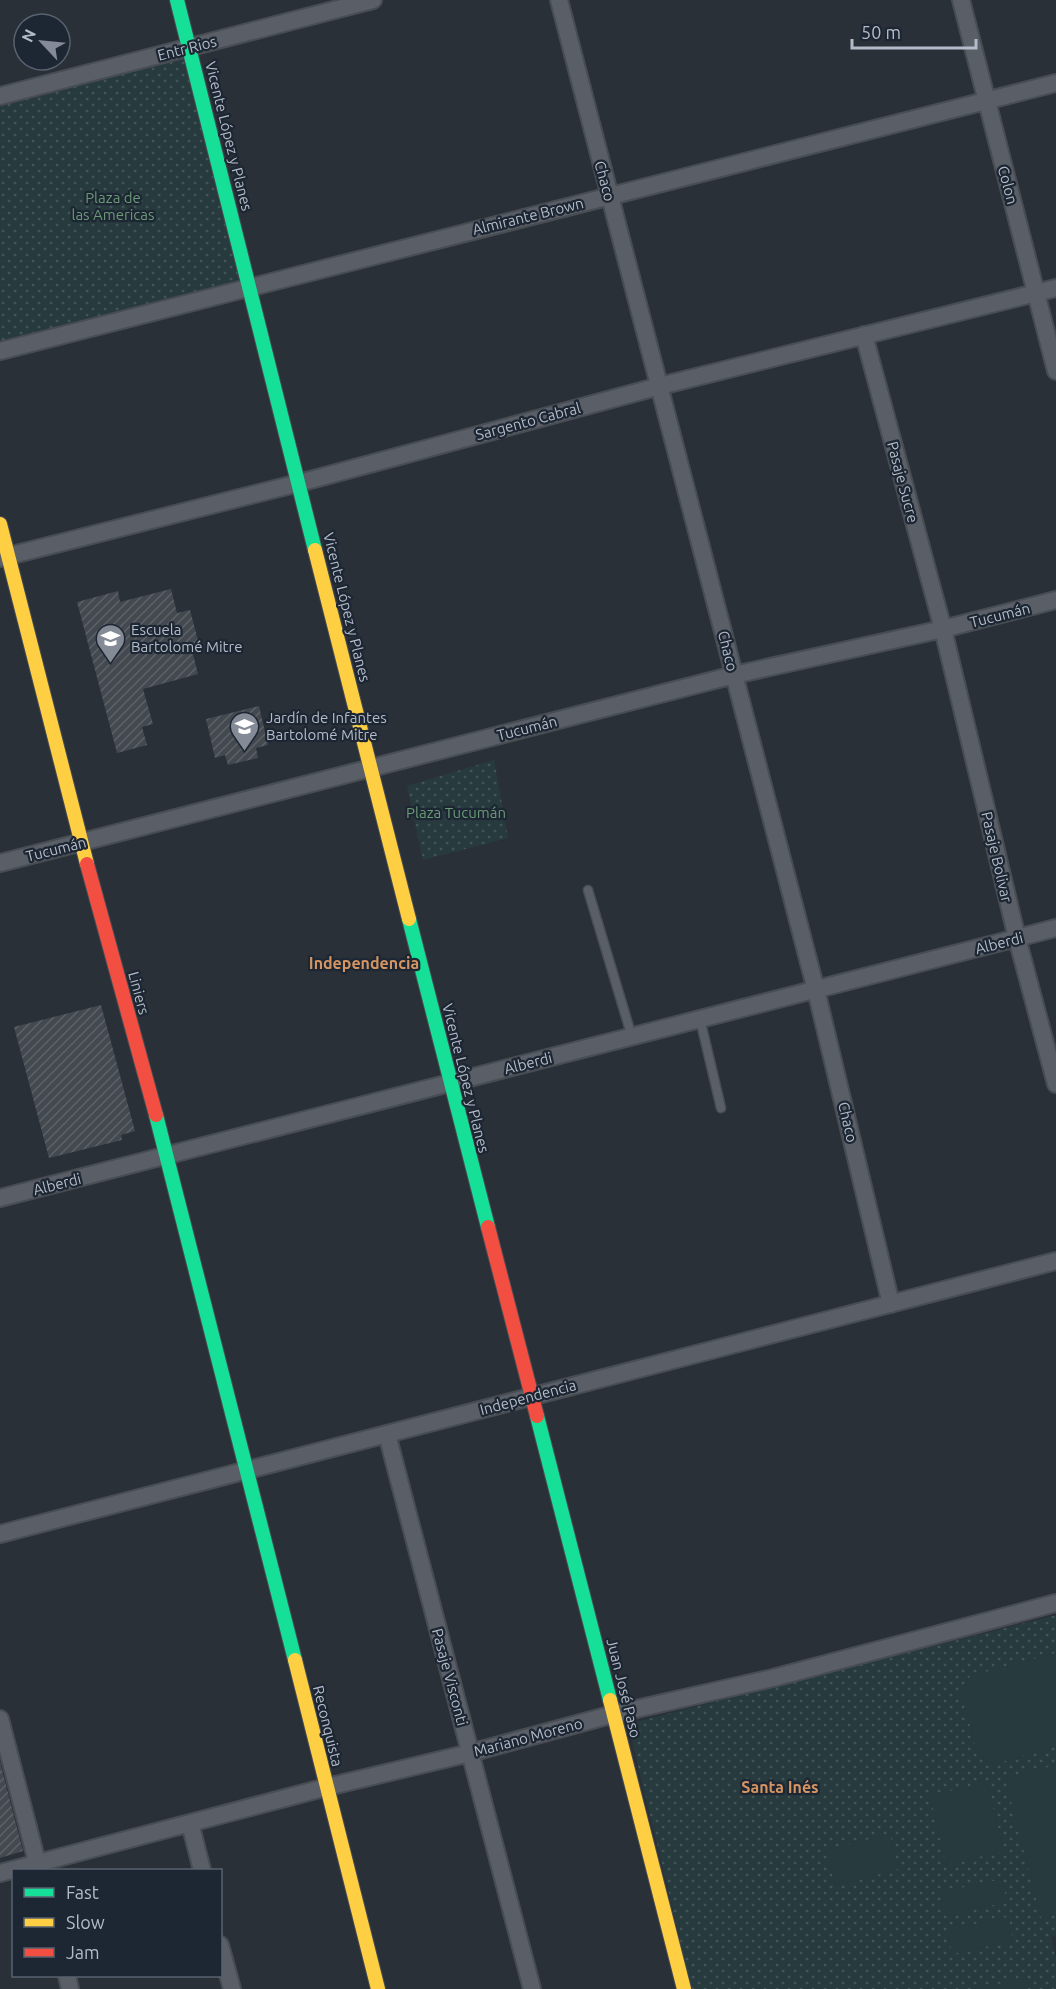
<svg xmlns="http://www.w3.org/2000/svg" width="1056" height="1989" viewBox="0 0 1056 1989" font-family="Ubuntu,sans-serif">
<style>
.grass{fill:url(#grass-dots)}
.garden{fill:#273a3e}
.building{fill:url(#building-hatch)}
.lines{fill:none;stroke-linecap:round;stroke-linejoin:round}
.lane-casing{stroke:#484c53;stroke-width:11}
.street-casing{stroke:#484c53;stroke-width:20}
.fast-casing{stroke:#484c53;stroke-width:16}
.slow-casing{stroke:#484c53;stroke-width:16}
.jam-casing{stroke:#484c53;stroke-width:16}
.lane{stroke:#5a5e66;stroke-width:8}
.street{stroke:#5a5e66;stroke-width:16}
.fast{stroke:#16e098;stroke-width:14}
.slow{stroke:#ffcf43;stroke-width:14}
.jam{stroke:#f24e42;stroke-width:14}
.labels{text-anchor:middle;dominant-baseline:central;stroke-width:4.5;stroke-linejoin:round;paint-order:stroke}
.street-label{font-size:15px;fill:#b4bcc9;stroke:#1d2633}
.park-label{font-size:15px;fill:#6b9a76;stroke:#1d2633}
.poi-label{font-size:15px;fill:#b4bcc9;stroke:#1d2633;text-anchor:start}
.neighbourhood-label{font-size:16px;font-weight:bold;fill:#d59563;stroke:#1d2633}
</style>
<defs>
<pattern id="grass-dots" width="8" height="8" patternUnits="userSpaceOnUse" patternTransform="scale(1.5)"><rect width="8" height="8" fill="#273a3e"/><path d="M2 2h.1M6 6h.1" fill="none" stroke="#445559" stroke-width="1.8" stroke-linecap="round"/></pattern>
<pattern id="building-hatch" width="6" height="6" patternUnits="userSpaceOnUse" patternTransform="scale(1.5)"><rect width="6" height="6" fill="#444950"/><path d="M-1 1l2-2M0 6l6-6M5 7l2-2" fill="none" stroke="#5d6168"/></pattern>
</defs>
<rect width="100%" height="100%" fill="#2a3038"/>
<path class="grass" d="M 190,47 L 249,288 L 0,351 L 0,96 Z
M 494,760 L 508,838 L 423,860 L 407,786 Z
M 1056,1615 L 1056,1936 L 1051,1937 L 1056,1958 L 1056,1989 L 692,1989 L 628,1724 Z"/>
<path class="garden" d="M 1056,1653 L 1056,1746 L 995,1764 L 978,1757 L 961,1692 L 970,1676 Z
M 1056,1765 L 1056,1914 L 1041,1918 L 1005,1778 Z
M 987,1782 L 1004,1851 L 946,1865 L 930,1796 Z
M 890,1834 L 899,1869 L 835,1886 L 826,1850 Z
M 1002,1879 L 1007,1902 L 946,1916 L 941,1892 Z
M 1008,1917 L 1013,1941 L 952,1954 L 947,1930 Z
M 1026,1978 L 1028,1989 L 975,1989 Z"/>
<path class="building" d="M 171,589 L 177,613 L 190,610 L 200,648 L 192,650 L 198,674 L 143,689 L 153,724 L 142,727 L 147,745 L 117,753 L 77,602 L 118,591 L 120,602 Z
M 259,706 L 268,745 L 256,748 L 258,758 L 228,765 L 225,755 L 215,758 L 206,719 Z
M 101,1005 L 135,1131 L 121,1135 L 122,1140 L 49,1158 L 14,1027 Z
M 0,1762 L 23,1851 L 0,1858 Z"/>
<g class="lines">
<defs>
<path id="lane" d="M 588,890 L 632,1037
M 700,1019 L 721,1108"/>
<path id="street" d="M 559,0 L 816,990 L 891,1304
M 961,0 L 1056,371
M 0,96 L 373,0
M 864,335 L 943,629 L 1017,938 L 1056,1084
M 0,351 L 1056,83
M 0,558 L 299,483 L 660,386 L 1056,288
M 0,863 L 734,675 L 943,629 L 1056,600
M 0,1198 L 1056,928
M 387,1434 L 532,1989
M 0,1534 L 1056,1261
M 0,1719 L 39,1870
M 190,1823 L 202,1870
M 0,1873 L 327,1787 L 470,1753 L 614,1714 L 773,1678 L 1056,1603
M 220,1945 L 232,1989
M 67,1976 L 70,1989"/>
<path id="fast" d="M 177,0 L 315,550
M 409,919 L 488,1227
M 156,1115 L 295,1660
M 537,1416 L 610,1700"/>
<path id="slow" d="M 0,524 L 87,864
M 315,550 L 409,919
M 295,1660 L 378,1989
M 610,1700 L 684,1989"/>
<path id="jam" d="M 87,864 L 156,1115
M 488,1227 L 537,1416"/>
</defs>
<use href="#lane" class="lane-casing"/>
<use href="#street" class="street-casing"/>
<use href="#fast" class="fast-casing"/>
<use href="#slow" class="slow-casing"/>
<use href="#jam" class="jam-casing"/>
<use href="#lane" class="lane"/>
<use href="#street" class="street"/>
<use href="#fast" class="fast"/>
<use href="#slow" class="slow"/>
<use href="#jam" class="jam"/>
</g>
<defs>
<symbol id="school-pin" viewBox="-11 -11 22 30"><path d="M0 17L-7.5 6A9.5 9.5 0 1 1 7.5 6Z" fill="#848b96" stroke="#1d2633"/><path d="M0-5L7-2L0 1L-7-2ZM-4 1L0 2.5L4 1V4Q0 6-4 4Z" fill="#fff"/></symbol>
</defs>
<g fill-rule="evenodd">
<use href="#school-pin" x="94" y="622" width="33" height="45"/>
<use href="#school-pin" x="228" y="710" width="33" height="45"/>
</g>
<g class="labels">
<g class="street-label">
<text transform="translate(187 48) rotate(-14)">Entr Rios</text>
<text transform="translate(229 136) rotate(76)">Vicente López y Planes</text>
<text transform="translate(605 181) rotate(75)">Chaco</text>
<text transform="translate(1008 185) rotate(75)">Colon</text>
<text transform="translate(528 216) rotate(-14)">Almirante Brown</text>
<text transform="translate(528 421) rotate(-15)">Sargento Cabral</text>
<text transform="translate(903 482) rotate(75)">Pasaje Sucre</text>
<text transform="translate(347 607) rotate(76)">Vicente López y Planes</text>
<text transform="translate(1000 615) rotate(-14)">Tucumán</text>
<text transform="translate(728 651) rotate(76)">Chaco</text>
<text transform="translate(527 728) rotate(-14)">Tucumán</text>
<text transform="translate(56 849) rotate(-14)">Tucumán</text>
<text transform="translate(997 857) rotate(77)">Pasaje Bolivar</text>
<text transform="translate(999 943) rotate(-14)">Alberdi</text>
<text transform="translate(139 993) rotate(75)">Liniers</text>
<text transform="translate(528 1063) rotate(-14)">Alberdi</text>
<text transform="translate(466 1078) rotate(76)">Vicente López y Planes</text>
<text transform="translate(848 1122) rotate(77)">Chaco</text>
<text transform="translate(57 1184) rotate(-14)">Alberdi</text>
<text transform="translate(528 1397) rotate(-15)">Independencia</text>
<text transform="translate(450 1677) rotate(75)">Pasaje Visconti</text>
<text transform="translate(624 1688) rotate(76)">Juan José Paso</text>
<text transform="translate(328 1726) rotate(76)">Reconquista</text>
<text transform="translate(528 1737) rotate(-15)">Mariano Moreno</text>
</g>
<g class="park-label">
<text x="113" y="197">Plaza de<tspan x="113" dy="17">las Americas</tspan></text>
<text x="456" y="812">Plaza Tucumán</text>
</g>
<g class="poi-label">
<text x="131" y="629">Escuela<tspan x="131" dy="17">Bartolomé Mitre</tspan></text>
<text x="266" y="717">Jardín de Infantes<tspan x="266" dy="17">Bartolomé Mitre</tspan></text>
</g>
<g class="neighbourhood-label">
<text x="364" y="963">Independencia</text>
<text x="780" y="1787">Santa Inés</text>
</g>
</g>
<rect x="12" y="1869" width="210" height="108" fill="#1d2633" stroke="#59626f" stroke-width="1.5"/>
<rect x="24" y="1888" width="30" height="9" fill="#16e098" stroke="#59626f" stroke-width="1.5"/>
<text x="66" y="1899" font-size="18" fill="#b4bcc9">Fast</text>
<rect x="24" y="1918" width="30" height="9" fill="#ffcf43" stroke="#59626f" stroke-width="1.5"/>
<text x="66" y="1929" font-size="18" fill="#b4bcc9">Slow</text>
<rect x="24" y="1948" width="30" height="9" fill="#f24e42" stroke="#59626f" stroke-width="1.5"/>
<text x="66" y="1959" font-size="18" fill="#b4bcc9">Jam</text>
<g transform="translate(42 42) rotate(296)"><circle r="28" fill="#1d2633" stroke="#59626f" stroke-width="1.5"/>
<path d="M0-4.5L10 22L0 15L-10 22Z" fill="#848b96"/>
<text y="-9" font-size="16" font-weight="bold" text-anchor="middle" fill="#b4bcc9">N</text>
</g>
<path d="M852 39v9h124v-9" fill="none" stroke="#b4bcc9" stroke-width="3"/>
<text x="861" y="39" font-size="18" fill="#b4bcc9" stroke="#1d2633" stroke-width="4.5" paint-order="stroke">50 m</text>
</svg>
